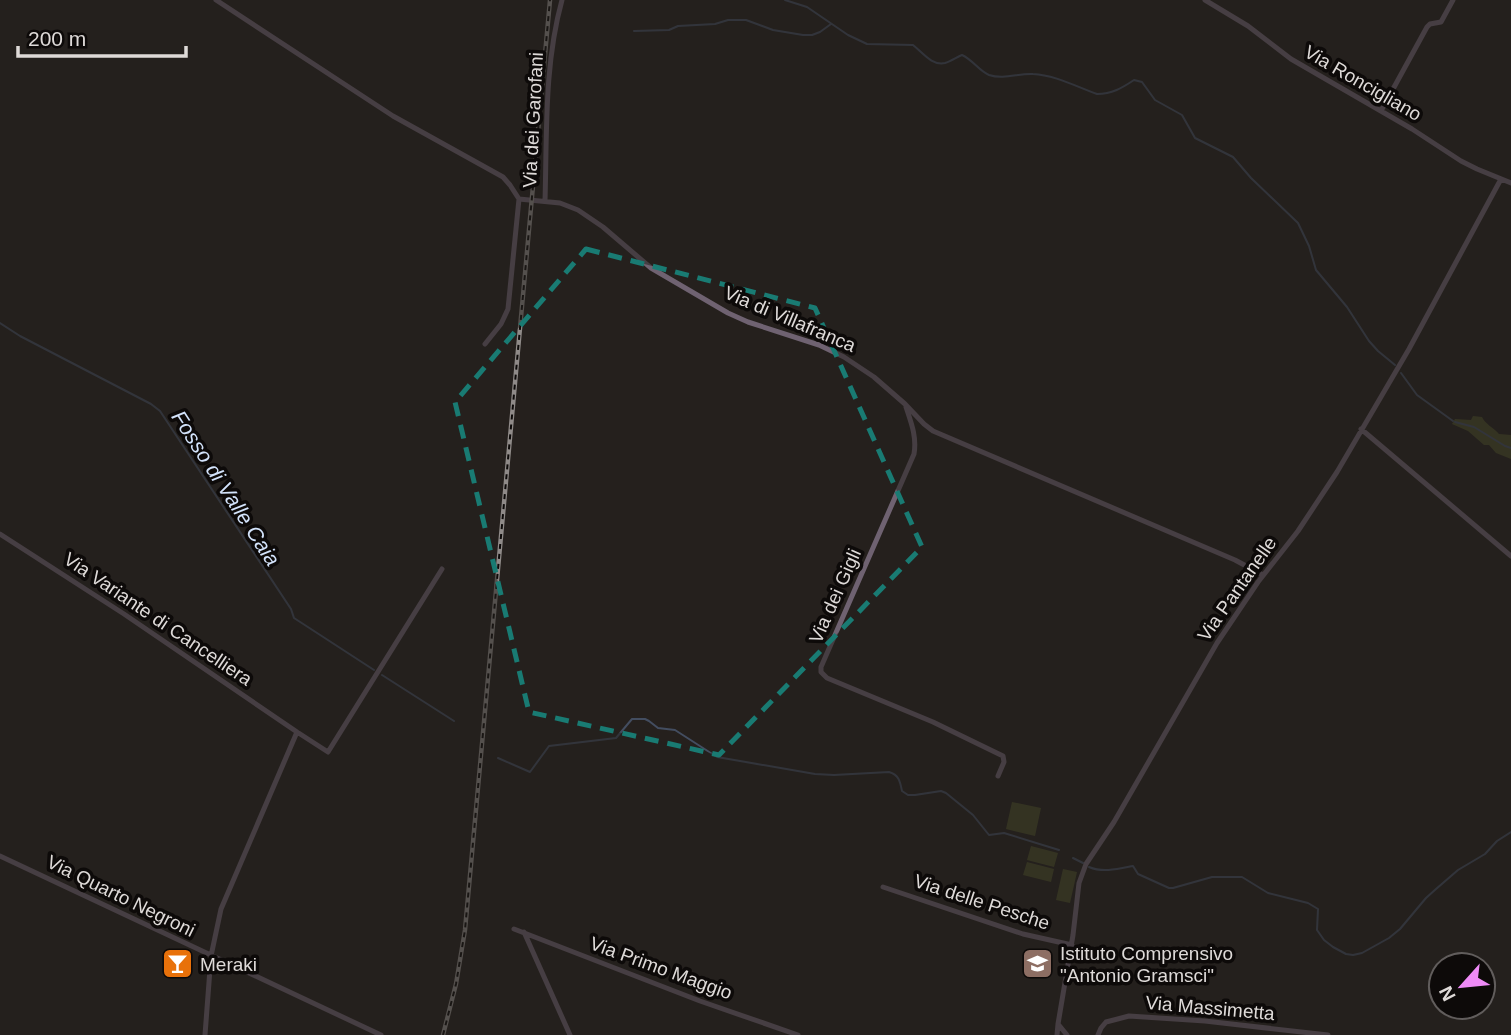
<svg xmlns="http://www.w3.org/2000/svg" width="1511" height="1035" viewBox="0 0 1511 1035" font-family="Helvetica,sans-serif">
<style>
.green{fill:#484b29}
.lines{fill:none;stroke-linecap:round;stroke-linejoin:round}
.stream{stroke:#434d60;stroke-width:2}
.minor{stroke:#6f6271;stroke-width:5}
.rail-casing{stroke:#8f8a88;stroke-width:4.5}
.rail{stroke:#0d0a09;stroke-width:2;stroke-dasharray:5;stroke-linecap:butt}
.marked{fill:none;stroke:#197b73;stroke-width:5;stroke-dasharray:14 9;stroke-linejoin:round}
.labels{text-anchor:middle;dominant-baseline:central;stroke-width:7;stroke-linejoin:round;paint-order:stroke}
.street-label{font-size:19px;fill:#dedad8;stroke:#0d0a09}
.poi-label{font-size:19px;fill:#dedad8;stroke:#0d0a09;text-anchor:start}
.water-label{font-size:21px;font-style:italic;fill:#d3e3fb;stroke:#0d0a09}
</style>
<rect width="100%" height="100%" fill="#25201d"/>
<path class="green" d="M 1473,416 L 1482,417 C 1485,424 1494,428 1499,434 L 1511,435 L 1511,459 L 1496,453 L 1489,445 L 1484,445 L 1468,431 L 1452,424 L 1455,419 L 1471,420 Z
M 1012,802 L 1041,808 L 1035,836 L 1006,829 Z
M 1031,846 L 1058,853 L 1054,867 L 1027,860 Z
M 1027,862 L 1054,869 L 1051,882 L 1023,875 Z
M 1063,869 L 1077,872 L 1070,903 L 1056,900 Z"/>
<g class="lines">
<path class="stream" d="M 785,0 L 807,7 L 848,35 L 867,44 L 913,45 C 923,53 932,66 945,63 C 951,61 957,57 962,55 C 973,60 979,71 989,75 C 1004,80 1019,73 1033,74 C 1055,75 1077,87 1097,94 C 1112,94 1122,88 1134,80 L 1142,82 L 1155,100 L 1182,115 L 1195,138 L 1233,157 L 1251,178 L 1298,223 L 1309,246 L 1316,270 L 1347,307 L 1369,341 L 1378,351 L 1395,365
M 634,31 L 669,30 L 678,26 L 715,24 L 728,20 L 746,20 L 773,30 L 803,35 L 812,35 L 820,32 L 831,24
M 0,323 L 20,336 L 151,404 L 160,411 L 291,609 L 294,618 L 374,670
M 1401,373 L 1417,395 L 1453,421
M 1455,422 L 1474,427 L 1505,446 L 1511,448
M 382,675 L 454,721
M 498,758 L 530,772 L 549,746 L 616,738 L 632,719 L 645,719 L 649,721 L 658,728 L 675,730 L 717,757 L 815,774 L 834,775 L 889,772 C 899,775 900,781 902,791 L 908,795 L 915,795 L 941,791 L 946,793 L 973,815 L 989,835 L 1004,833 L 1059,850
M 1073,858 L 1083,863
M 1089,867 C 1103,873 1118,869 1133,866 L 1138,874 L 1169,888 L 1173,888 L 1212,877 L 1242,877 L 1268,893 L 1308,903 L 1318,909 L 1317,930 L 1324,940 L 1333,947 L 1346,954 L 1353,955 L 1362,953 L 1389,938 L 1400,929 L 1426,898 L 1436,889 L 1458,870 L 1485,854 L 1497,841 L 1511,832"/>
<path class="minor" d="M 216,0 L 393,116 L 503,177 L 510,185 L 519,199 L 560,203 L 578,210 L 603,227 L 651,268 L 728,313 L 748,322 L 819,345 L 844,357 L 874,377 L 905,404 L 924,424 L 933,431 L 1235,560 L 1263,575
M 1205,0 L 1248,26 L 1291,59 L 1412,129 L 1461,161 L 1477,169 L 1511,183
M 1381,111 L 1427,27 L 1430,24 L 1441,22 L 1453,0
M 545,201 C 547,134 544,65 562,0
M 485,344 L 501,324 L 508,309 L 519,199
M 906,407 C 911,422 917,437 914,454 L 821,667 L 821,672 L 827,678 L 933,722 L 1003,756 L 1004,762 L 998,776
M 1361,429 L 1511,556
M 0,534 L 124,614 L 297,732 L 328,752 L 442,569
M 0,856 C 127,915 254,976 381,1035
M 883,887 L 1023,934 L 1072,945
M 514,929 L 700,1001 L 798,1035
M 524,932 L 570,1035
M 205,1035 L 211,956 L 221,909 L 297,732
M 1057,1035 L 1058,1024
M 1067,1035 L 1058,1024 L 1073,935 L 1079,883 L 1086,864 L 1114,822 L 1217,643 L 1258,582 L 1298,531 L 1337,472 L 1409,349 L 1501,179
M 1098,1035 L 1101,1028 L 1106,1022 L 1129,1016 L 1205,1021 L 1328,1035"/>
<defs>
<path id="rail" d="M 443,1035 L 456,984 L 465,930 L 550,0"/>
</defs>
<use href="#rail" class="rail-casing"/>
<use href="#rail" class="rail"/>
</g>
<path d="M0 0H1511V1035H0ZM 586,249 L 815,308 L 922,547 L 719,755 L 529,712 L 455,402 Z" fill="#25201d" fill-opacity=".55" fill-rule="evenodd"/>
<path class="marked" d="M 586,249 L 815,308 L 922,547 L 719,755 L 529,712 L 455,402 Z"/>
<defs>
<symbol id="bar-square" viewBox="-11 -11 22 22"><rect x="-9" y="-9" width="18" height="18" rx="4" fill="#e8710a" stroke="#0d0a09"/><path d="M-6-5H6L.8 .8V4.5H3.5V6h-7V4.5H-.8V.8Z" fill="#fff"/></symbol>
<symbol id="school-square" viewBox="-11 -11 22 22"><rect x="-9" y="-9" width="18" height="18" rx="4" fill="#8d6e63" stroke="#0d0a09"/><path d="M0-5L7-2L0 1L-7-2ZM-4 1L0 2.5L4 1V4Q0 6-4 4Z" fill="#fff"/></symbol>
</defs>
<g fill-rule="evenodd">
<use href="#bar-square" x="160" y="946" width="35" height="35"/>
<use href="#school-square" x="1020" y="946" width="35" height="35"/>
</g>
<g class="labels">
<g class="street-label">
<text transform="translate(1363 83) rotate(30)">Via Roncigliano</text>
<text transform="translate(533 120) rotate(-87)">Via dei Garofani</text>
<text transform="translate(790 319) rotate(23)">Via di Villafranca</text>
<text transform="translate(1237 589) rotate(-55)">Via Pantanelle</text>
<text transform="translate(835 596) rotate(-66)">Via dei Gigli</text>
<text transform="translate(158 619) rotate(34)">Via Variante di Cancelliera</text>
<text transform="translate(121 896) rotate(26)">Via Quarto Negroni</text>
<text transform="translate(982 902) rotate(18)">Via delle Pesche</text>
<text transform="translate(661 968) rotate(20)">Via Primo Maggio</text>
<text transform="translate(1210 1008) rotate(5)">Via Massimetta</text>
</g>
<g class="poi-label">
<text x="1060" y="953">Istituto Comprensivo<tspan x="1060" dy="22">"Antonio Gramsci"</tspan></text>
<text x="200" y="964">Meraki</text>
</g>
<g class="water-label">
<text transform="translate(226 488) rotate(57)">Fosso di Valle Caia</text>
</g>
</g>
<g transform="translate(1462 986) rotate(243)"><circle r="33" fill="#0d0a09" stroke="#615d5c" stroke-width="2"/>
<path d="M0-5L12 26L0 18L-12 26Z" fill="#ef8bf7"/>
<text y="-10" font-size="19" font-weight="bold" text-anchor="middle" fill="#dedad8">N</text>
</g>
<path d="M18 46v10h168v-10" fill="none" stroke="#dedad8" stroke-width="3.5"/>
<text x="28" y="46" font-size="21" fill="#dedad8" stroke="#0d0a09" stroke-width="5" paint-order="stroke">200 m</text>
</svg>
